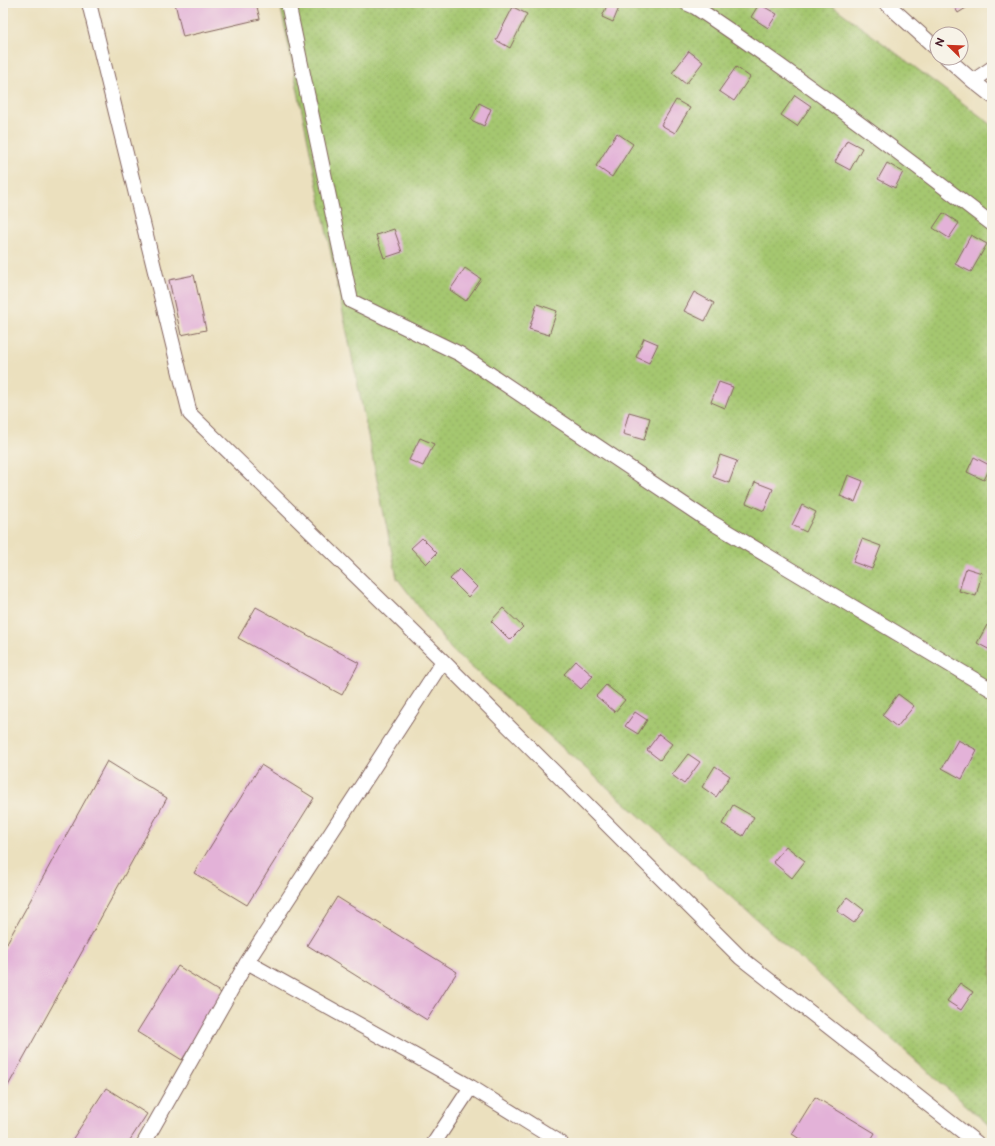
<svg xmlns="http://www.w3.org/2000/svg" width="995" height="1146" viewBox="0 0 995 1146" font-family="'Balsamiq Sans',sans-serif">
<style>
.garden{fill:url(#garden-dots);stroke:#78734e}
.building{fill:#e3b2d8}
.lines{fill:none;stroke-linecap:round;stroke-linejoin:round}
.lane-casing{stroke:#82635e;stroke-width:16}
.lane{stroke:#fff;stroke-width:14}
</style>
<defs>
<pattern id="garden-dots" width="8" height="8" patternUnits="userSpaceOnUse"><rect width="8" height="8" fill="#a5c770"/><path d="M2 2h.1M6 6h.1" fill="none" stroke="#90aa61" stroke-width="1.8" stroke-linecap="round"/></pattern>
</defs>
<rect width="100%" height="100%" fill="#f7f3e8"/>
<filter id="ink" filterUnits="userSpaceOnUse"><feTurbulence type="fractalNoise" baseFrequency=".025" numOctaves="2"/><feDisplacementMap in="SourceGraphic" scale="8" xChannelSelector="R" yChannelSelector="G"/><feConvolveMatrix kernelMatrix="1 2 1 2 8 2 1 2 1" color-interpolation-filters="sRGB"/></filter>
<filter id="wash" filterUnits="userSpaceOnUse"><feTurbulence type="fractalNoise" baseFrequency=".012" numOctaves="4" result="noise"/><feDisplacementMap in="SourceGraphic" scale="16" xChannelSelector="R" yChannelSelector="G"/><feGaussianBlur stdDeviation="0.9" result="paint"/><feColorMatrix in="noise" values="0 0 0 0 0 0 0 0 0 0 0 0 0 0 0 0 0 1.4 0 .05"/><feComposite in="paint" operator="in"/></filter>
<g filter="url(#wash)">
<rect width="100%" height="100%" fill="#ebe0be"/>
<path class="garden" d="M 280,3 L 829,3 L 992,125 L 992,1128 L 451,649 L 397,578 Z"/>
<g id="blocks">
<path class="building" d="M 175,3 L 256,3 L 260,19 L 183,37 Z
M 608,3 L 621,3 L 613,22 L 602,17 Z
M 952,3 L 974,3 L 958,13 Z
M 759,4 L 777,14 L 768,28 L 751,17 Z
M 513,7 L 527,14 L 510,48 L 496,40 Z
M 689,51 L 703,62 L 686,84 L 672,73 Z
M 736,67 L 750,77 L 734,101 L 719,91 Z
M 795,95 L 811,106 L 797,126 L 781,115 Z
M 676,100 L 690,108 L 675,133 L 661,125 Z
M 479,103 L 491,109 L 484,126 L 471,120 Z
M 617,133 L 633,144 L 612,177 L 596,166 Z
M 847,140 L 862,148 L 850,170 L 835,162 Z
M 887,163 L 903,172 L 895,188 L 878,179 Z
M 943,213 L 959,223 L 949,238 L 933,228 Z
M 394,229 L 402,252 L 384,258 L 376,235 Z
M 971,235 L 987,244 L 971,272 L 955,264 Z
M 465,268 L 481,279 L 466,301 L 450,290 Z
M 194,275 L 206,330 L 181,335 L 169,280 Z
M 694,292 L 714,303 L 705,321 L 684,311 Z
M 537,304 L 557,311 L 549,335 L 529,329 Z
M 644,338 L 658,344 L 649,363 L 636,357 Z
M 719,382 L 733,387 L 725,408 L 711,402 Z
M 629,412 L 650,418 L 644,440 L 623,434 Z
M 420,438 L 434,444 L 423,466 L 409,460 Z
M 720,455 L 737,461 L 729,483 L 713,477 Z
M 974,457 L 991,466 L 984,480 L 967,472 Z
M 848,475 L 863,481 L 855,502 L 840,496 Z
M 755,482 L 773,489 L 764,511 L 746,503 Z
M 802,505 L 816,512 L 806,532 L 792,525 Z
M 422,538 L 437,553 L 426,564 L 411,548 Z
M 862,539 L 881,546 L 872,569 L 853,562 Z
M 966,568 L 982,573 L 976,596 L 959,591 Z
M 459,569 L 477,587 L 468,597 L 450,579 Z
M 256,607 L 359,663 L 342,695 L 238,638 Z
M 503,608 L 523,627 L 510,640 L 491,621 Z
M 987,625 L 992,628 L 992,651 L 977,643 Z
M 576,661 L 593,676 L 581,689 L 564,674 Z
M 606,685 L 625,700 L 615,712 L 596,696 Z
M 898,694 L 914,706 L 897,727 L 882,715 Z
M 635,712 L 647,720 L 638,734 L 625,726 Z
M 659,734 L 672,744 L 660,760 L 647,750 Z
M 958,740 L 977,750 L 962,779 L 942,768 Z
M 688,754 L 700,762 L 684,784 L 672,775 Z
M 107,761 L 167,798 L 3,1095 L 3,950 Z
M 261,765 L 314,798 L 247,905 L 194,873 Z
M 715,766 L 730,776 L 716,797 L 702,787 Z
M 733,805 L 754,817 L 743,836 L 722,824 Z
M 786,846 L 805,861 L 792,878 L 773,862 Z
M 337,897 L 457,972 L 427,1020 L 307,945 Z
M 847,897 L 864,910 L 854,923 L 837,911 Z
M 178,966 L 223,994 L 182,1060 L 137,1032 Z
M 960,983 L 973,992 L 961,1010 L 947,1001 Z
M 106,1088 L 147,1114 L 128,1143 L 70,1143 Z
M 815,1097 L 875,1133 L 869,1143 L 806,1143 L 792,1134 Z"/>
</g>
</g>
<g filter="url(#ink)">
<use href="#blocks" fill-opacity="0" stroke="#82635e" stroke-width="1"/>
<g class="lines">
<defs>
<path id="lane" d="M 89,3 L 190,414 L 443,661 L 741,958 L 977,1143
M 288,3 L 351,301 L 460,354 L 706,519 L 992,690
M 686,3 L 695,7 C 797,75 895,149 992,224
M 886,3 L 937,49
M 947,58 L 973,81 L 992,96
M 973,81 L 992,68
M 247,962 L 471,1087 L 561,1143
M 144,1143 L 247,962 L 443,661
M 434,1143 L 471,1087"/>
</defs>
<use href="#lane" class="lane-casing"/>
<use href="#lane" class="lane"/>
</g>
</g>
<rect width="995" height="1146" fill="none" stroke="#f7f3e8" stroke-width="16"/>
<g transform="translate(949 46) rotate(293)"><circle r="19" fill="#f7f3e8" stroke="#b29e9c"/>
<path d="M0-3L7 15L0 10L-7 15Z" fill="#c8321e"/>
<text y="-6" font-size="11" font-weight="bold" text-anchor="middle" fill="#4a1f2b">N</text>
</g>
</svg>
